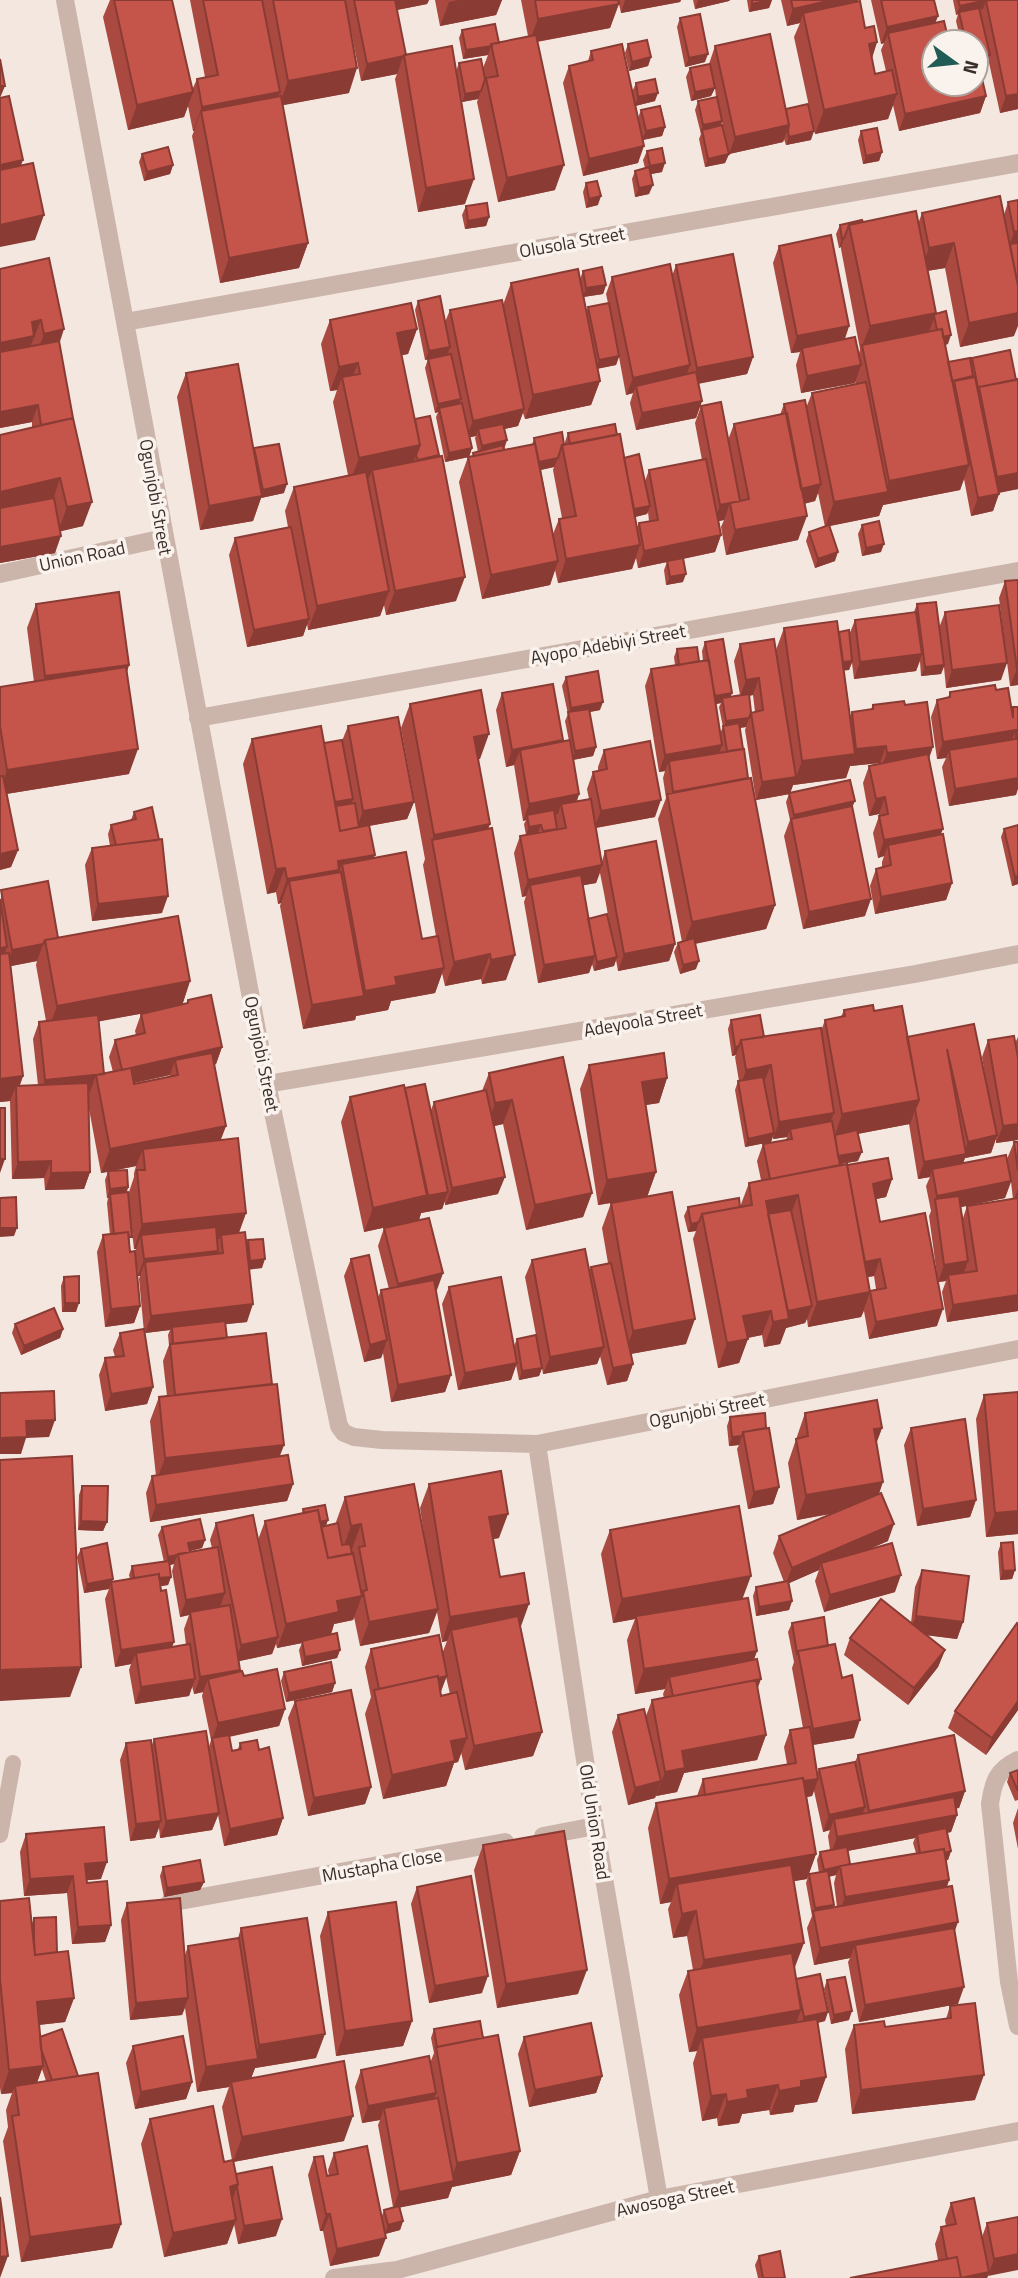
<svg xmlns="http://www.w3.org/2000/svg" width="1018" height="2278" viewBox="0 0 1018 2278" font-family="'Titillium Web',sans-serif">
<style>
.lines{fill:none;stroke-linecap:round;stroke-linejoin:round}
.service{stroke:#cbb5ab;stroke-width:16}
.minor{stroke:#cbb5ab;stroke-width:18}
.tertiary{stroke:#cbb5ab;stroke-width:18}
.wall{fill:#a94940;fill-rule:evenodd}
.shaded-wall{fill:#8a3c34}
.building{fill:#c5554b;stroke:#8a3c34;stroke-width:2}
.labels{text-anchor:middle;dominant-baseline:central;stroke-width:7;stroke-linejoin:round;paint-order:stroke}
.street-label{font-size:18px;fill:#392d2a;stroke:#faf2ec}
</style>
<rect width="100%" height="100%" fill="#f3e7e0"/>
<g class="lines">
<path class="service" d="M 0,1835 L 13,1763"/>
<path class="minor" d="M 65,0 L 267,1084 L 339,1426 L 344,1433 L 354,1437 L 382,1440 L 537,1444 L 1018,1349
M 125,322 L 1018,163
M 0,574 L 164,538
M 198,718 L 1018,571
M 267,1084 L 915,974 L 1018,954
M 537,1444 L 595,1826 L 659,2199
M 1018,1760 C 997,1770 993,1782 990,1804 L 1009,1982 L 1018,2026
M 543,1836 L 595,1826
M 169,1903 L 505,1842"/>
<path class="tertiary" d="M 334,2278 L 397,2270 L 659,2199 L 1018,2131"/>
</g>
<path class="wall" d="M 110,0 L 172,0 L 192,90 L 197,79 L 205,77 L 190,0 L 429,0 L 427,4 L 397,10 L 406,55 L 456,71 L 459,63 L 483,68 L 488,55 L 463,59 L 459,38 L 462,30 L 499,43 L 528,36 L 521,0 L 681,0 L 680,2 L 621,13 L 619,4 L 610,28 L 537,42 L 555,190 L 498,202 L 477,102 L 478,99 L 462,102 L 458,82 L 465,204 L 418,212 L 395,79 L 397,74 L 361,81 L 347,11 L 349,93 L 282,105 L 308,243 L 299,268 L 220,283 L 192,136 L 194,131 L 193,131 L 188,106 L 184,117 L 128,130 L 103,17 Z
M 435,0 L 502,0 L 496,15 L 440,26 Z
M 693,0 L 730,0 L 729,1 L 695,9 Z
M 747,0 L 772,0 L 769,8 L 749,12 Z
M 781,0 L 858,0 L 865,28 L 877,42 L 872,58 L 875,74 L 886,71 L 881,50 L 884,43 L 881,44 L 871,0 L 934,0 L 938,16 L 935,23 L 934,84 L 986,96 L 980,113 L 899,131 L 893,105 L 888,119 L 815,134 L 794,37 L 800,23 L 787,26 Z
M 953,0 L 1018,0 L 1018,109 L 1000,113 L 988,58 L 986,63 L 976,42 L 961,42 L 956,21 L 958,14 L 956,15 Z
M 680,18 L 705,62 L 685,67 L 677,27 Z
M 628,44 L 651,57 L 648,66 L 629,71 L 625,53 Z
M 715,46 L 786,109 L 811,140 L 786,145 L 784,139 L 783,142 L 729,154 L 722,122 L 721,126 L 729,154 L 725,163 L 705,167 L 699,139 L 701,134 L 695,110 L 698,101 L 716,97 L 715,88 L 711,96 L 691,101 L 686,77 L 690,68 L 709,64 Z
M 591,51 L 632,92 L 636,83 L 655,101 L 635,106 L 638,118 L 641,110 L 665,127 L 662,136 L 643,140 L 638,163 L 583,176 L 563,83 L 569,66 L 588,61 Z
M 861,131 L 882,152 L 879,161 L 863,164 L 858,140 Z
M 647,151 L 662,172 L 650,174 L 649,194 L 635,197 L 632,179 L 635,171 L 645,168 L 643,160 Z
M 142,154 L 173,165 L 170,174 L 144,181 L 139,162 Z
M 586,183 L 598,205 L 586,208 L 583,192 Z
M 1018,200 L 1014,336 L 960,347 L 945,268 L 927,271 L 935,314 L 948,344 L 945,345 L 948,362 L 971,362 L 972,358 L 1018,489 L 999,493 L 993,511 L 971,516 L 964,479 L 960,490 L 883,505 L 879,516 L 829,526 L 835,561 L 815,568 L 806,541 L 809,532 L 825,527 L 818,493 L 815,501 L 804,504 L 798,540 L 726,555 L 721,527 L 724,520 L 719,521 L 721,535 L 715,552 L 683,559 L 683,582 L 666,585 L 664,570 L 667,562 L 638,568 L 636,558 L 632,569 L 558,583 L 555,570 L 550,585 L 482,599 L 459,482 L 468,457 L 472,457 L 473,453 L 478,452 L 475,438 L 476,436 L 470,437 L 472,448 L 469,457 L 445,462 L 436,417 L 438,412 L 435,413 L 425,368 L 428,359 L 425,360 L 415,310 L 418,301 L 445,322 L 450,310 L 503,305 L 511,283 L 580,279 L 583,271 L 606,285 L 603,294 L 583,297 L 586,313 L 588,307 L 608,303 L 606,294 L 612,277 L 672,276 L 676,265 L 753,357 L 747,374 L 698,384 L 702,401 L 696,418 L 636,430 L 630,403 L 633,393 L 626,395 L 619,357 L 616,365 L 597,369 L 600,381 L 591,405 L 525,419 L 523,413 L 518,426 L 504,429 L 507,440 L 504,450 L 532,445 L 534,438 L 565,445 L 565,442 L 568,433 L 617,435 L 624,458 L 645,481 L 649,470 L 702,460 L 695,423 L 701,406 L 728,440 L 734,424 L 780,415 L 784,404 L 806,408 L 812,393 L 856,384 L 855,381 L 855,383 L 801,393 L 796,365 L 800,352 L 791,353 L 773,263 L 779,246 L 849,326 L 845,339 L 859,354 L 860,349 L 841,249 L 841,247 L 839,248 L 836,234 L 840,225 L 863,222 L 918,224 L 922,213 L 1004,215 L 1008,202 ZM 554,467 L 553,470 L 562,518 L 559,519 L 553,534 L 541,470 ZM 648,512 L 649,521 L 639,523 L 637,527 L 635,517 L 647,514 Z
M 466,206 L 489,217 L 486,226 L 465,229 L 462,215 Z
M 0,269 L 59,343 L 83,526 L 60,531 L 55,553 L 0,563 L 0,435 L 32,427 L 32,422 L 0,428 Z
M 330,320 L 417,329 L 408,354 L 401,355 L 415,419 L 439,457 L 456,601 L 386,615 L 384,605 L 380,616 L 308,630 L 307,624 L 303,636 L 247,647 L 229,555 L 235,538 L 288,527 L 285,511 L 294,487 L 348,475 L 333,402 L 337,390 L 330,391 L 321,344 Z
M 186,373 L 254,450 L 284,493 L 261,498 L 253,521 L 200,530 L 177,397 Z
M 862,525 L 881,552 L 862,556 L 858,534 Z
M 1018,580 L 1018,685 L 1010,686 L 999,598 L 1005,581 Z
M 36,604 L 129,665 L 127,672 L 129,774 L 6,794 L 18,850 L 11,867 L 0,870 L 0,687 L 34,682 L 27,628 Z
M 917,604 L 939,628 L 945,612 L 1001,680 L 946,688 L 944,667 L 941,674 L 921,676 L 920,661 L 916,671 L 854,679 L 852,663 L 849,670 L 844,670 L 850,716 L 852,712 L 871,709 L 873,705 L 905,705 L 929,759 L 941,835 L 952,883 L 946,900 L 875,914 L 870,886 L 876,869 L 882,867 L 882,862 L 884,856 L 878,858 L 873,833 L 879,816 L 879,814 L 869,816 L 863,783 L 869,766 L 880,764 L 880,763 L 850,766 L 846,778 L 793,785 L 790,793 L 852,808 L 865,916 L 803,929 L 784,836 L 790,820 L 786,802 L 789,794 L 756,800 L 745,730 L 746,727 L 740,728 L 748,778 L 775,905 L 766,929 L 695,944 L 696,969 L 680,974 L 674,952 L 678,943 L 682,942 L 658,819 L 666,798 L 663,778 L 665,771 L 659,772 L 645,686 L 651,669 L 675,665 L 674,657 L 677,649 L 699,661 L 703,661 L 702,651 L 705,642 L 732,693 L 730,697 L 740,695 L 734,661 L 740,644 L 776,650 L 784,628 L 839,632 L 849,635 L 855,620 L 914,612 ZM 753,695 L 755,712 L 751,712 L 749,696 ZM 721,703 L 719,707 L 723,727 L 720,733 L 716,704 Z
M 566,677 L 600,710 L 590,712 L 596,747 L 593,756 L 573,760 L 579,794 L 577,801 L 589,799 L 587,789 L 593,772 L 598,771 L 598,767 L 604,750 L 655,817 L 596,828 L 602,861 L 605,851 L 675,944 L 669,961 L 618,971 L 616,960 L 614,966 L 594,971 L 592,964 L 589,973 L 538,983 L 524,902 L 526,896 L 522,897 L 514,853 L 520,836 L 526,835 L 524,824 L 526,820 L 523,821 L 514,765 L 506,767 L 496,710 L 502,693 L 563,740 L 563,742 L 569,741 L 565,721 L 568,714 L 562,686 ZM 600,873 L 604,893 L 610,926 L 588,919 L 583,885 L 596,883 Z
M 996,690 L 1012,711 L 1013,707 L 1018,707 L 1016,795 L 949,806 L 942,767 L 946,758 L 937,759 L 931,717 L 937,700 L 948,698 L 950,692 Z
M 410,704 L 480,759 L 478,759 L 488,829 L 506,980 L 482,984 L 481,979 L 445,986 L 442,973 L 435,993 L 391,1001 L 388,1010 L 356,1016 L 355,1020 L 303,1029 L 280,906 L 281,903 L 278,904 L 276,892 L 267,894 L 243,764 L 252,739 L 324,743 L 342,741 L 348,726 L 414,802 L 407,819 L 369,826 L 373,858 L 422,939 L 436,936 L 423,865 L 425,859 L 401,728 Z
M 134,812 L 162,913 L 92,921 L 85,865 L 92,848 L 110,846 L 108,834 L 111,825 L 131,820 Z
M 1018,825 L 1018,884 L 1012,886 L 1001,837 L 1004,829 Z
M 1,890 L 58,938 L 190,981 L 182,1005 L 187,1004 L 188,1000 L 222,1047 L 216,1064 L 214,1065 L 226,1126 L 220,1140 L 246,1213 L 239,1233 L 246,1244 L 248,1240 L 262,1268 L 249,1269 L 247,1322 L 225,1324 L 227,1338 L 272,1384 L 284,1445 L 279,1456 L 293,1484 L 287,1501 L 150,1522 L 146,1493 L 152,1476 L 156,1476 L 150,1421 L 159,1397 L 167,1396 L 163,1361 L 169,1345 L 168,1335 L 170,1330 L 145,1333 L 153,1387 L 147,1404 L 105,1411 L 99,1375 L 105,1358 L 115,1357 L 113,1350 L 120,1333 L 144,1332 L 139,1279 L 140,1276 L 138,1276 L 135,1252 L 136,1249 L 134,1249 L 129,1207 L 130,1252 L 140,1306 L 134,1323 L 105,1327 L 97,1252 L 103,1235 L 110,1235 L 107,1203 L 108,1198 L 107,1198 L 105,1180 L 108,1172 L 101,1173 L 89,1109 L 90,1172 L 84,1189 L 45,1190 L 44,1178 L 12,1179 L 10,1101 L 0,1102 ZM 37,961 L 36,965 L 46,1021 L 39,1022 L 33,1039 L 38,1085 L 20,1085 L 23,1076 L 11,966 ZM 151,1012 L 141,1014 L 135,1031 L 136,1035 L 115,1040 L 109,1057 L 113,1072 L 104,1074 L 99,1021 ZM 170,1075 L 169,1077 L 134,1084 L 134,1083 ZM 136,1166 L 134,1173 L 134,1177 L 128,1195 L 127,1192 L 128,1187 L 112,1171 Z
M 844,1010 L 874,1011 L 907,1037 L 988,1093 L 982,1057 L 988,1040 L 1015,1043 L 1018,1037 L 1018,1140 L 996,1143 L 996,1139 L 991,1153 L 965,1158 L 963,1163 L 1007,1159 L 1014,1142 L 1018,1142 L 1018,1311 L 947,1322 L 942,1292 L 946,1281 L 938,1282 L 937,1326 L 869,1339 L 864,1311 L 861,1317 L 808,1327 L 807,1319 L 805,1323 L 786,1328 L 780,1344 L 764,1347 L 762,1335 L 748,1338 L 739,1363 L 718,1368 L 693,1239 L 696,1231 L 688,1232 L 684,1216 L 688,1207 L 740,1207 L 749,1183 L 761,1180 L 757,1161 L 763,1144 L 786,1140 L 787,1137 L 773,1139 L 773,1136 L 771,1142 L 745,1147 L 735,1090 L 738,1081 L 739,1081 L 735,1057 L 736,1055 L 732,1056 L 728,1029 L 731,1020 L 764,1037 L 821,1031 L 825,1020 L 841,1017 ZM 909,1124 L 918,1179 L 930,1177 L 926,1186 L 931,1211 L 929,1216 L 937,1275 L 880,1222 L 876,1199 L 886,1197 L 892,1179 L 847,1165 L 840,1165 L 840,1164 L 858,1161 L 858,1134 ZM 1011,1182 L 1013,1199 L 967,1206 L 963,1218 L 961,1207 L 1005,1198 ZM 874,1276 L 876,1289 L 870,1291 L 868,1277 Z
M 589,1065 L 667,1078 L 659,1103 L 645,1105 L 656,1172 L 647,1197 L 686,1344 L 631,1354 L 633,1364 L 627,1381 L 607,1385 L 600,1356 L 597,1364 L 543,1374 L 542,1368 L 539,1376 L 519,1380 L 516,1365 L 511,1380 L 458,1390 L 442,1304 L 449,1287 L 514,1346 L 517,1339 L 536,1335 L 525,1277 L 532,1260 L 589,1272 L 591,1267 L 608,1263 L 602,1228 L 611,1203 L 642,1198 L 598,1205 L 580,1089 Z
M 489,1073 L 592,1193 L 583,1217 L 526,1230 L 503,1124 L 494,1126 L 498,1194 L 445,1205 L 445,1201 L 442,1209 L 421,1213 L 419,1220 L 364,1232 L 341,1122 L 350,1097 L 405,1088 L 431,1110 L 434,1102 L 482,1091 Z
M 384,1228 L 443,1273 L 436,1290 L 451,1375 L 445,1392 L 391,1402 L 383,1353 L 381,1358 L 364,1362 L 344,1276 L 351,1259 L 378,1298 L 381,1290 L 389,1289 L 378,1246 Z
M 64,1277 L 76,1312 L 62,1312 L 61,1286 Z
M 15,1324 L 63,1329 L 60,1338 L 21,1355 L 12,1333 Z
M 984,1395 L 1018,1534 L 986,1537 L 976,1419 Z
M 805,1413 L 882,1428 L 877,1441 L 879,1494 L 888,1541 L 862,1552 L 895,1592 L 824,1612 L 815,1581 L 819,1570 L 789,1583 L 792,1601 L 789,1610 L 756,1616 L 753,1596 L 756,1587 L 784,1582 L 773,1553 L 779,1536 L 833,1513 L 797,1520 L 788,1463 Z
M 730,1417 L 766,1428 L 779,1487 L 773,1504 L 748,1509 L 737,1449 L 739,1445 L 729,1446 L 727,1426 Z
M 911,1428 L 976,1500 L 970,1517 L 917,1526 L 904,1445 Z
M 429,1484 L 499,1538 L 493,1539 L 500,1577 L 521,1628 L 542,1732 L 533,1756 L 465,1770 L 461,1752 L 458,1762 L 454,1763 L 446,1786 L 383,1799 L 365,1714 L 371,1697 L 365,1667 L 371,1649 L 442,1654 L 447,1641 L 442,1642 L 437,1612 L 429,1633 L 360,1646 L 354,1617 L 353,1620 L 334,1624 L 331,1635 L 340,1650 L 337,1658 L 302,1666 L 299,1650 L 302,1643 L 277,1648 L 276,1644 L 272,1654 L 239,1661 L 240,1672 L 285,1709 L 279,1726 L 229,1737 L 232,1751 L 238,1749 L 240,1743 L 259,1750 L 283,1818 L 277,1835 L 224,1846 L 218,1815 L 212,1830 L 160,1838 L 159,1828 L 155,1838 L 130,1841 L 120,1760 L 126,1743 L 152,1745 L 154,1739 L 209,1747 L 211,1740 L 202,1696 L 203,1692 L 194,1694 L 192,1686 L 189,1696 L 135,1704 L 129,1670 L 131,1664 L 115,1667 L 105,1599 L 109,1589 L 84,1593 L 77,1557 L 81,1549 L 113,1581 L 130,1579 L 129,1575 L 132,1566 L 164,1562 L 158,1535 L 162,1527 L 205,1540 L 202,1548 L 190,1551 L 190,1552 L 212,1548 L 210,1540 L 216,1523 L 258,1540 L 265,1521 L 302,1514 L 303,1509 L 326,1526 L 337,1524 L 336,1522 L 345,1497 L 426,1546 L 420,1508 ZM 174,1564 L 172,1571 L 180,1617 L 189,1615 L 184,1629 L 186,1645 L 172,1647 L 160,1586 L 168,1585 L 171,1577 L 170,1565 ZM 446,1677 L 450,1694 L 441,1696 L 441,1692 Z
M 82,1486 L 107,1522 L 103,1531 L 78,1530 L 79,1495 Z
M 610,1530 L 743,1599 L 757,1651 L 754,1659 L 757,1689 L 766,1735 L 757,1760 L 684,1773 L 677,1792 L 656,1796 L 656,1795 L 655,1798 L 628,1805 L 612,1732 L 618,1715 L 646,1716 L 652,1700 L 664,1698 L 663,1694 L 665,1689 L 635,1694 L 627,1640 L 635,1619 L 613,1623 L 601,1554 Z
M 1001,1543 L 1015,1570 L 1012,1579 L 1000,1580 L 998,1552 Z
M 922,1570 L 963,1622 L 957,1639 L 926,1635 L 945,1650 L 938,1667 L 908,1705 L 844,1655 L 850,1638 L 911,1623 L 915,1587 Z
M 792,1623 L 828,1646 L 854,1738 L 813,1745 L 817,1774 L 819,1769 L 855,1762 L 858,1755 L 965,1791 L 959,1808 L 956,1808 L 957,1815 L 951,1832 L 947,1833 L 951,1851 L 948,1860 L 946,1860 L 949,1880 L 947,1887 L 955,1931 L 958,2004 L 859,2022 L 848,1962 L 850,1958 L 814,1965 L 807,1928 L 812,1916 L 806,1883 L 809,1874 L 819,1873 L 817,1860 L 820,1852 L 830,1850 L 828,1836 L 830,1830 L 823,1832 L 814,1791 L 812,1796 L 807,1797 L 816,1854 L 807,1879 L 794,1881 L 795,1967 L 794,1967 L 796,1979 L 825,2021 L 818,2023 L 826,2077 L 817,2102 L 795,2105 L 793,2112 L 770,2115 L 769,2110 L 742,2114 L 739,2123 L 718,2126 L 717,2118 L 702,2121 L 693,2063 L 697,2051 L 689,2052 L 679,1995 L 688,1971 L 693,1970 L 687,1936 L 673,1938 L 668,1909 L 671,1902 L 660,1904 L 648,1828 L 656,1803 L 697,1796 L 703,1779 L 787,1764 L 784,1747 L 790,1730 L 803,1728 L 792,1668 L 794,1662 L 788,1632 ZM 915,1838 L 913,1843 L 916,1853 L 850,1864 L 848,1851 ZM 836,1875 L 834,1883 L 837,1907 L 833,1908 L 834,1905 L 829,1877 Z
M 284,1672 L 335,1683 L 332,1692 L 286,1702 L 281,1681 Z
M 295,1701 L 371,1787 L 365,1804 L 308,1816 L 288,1718 Z
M 1018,1710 L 986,1755 L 948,1728 L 955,1711 Z
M 1018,1770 L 1018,1800 L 1015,1801 L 1007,1782 L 1010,1773 Z
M 1018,1808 L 1018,1849 L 1013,1823 Z
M 26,1834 L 101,1879 L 87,1880 L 87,1883 L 111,1925 L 105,1942 L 72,1944 L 67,1893 L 24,1896 L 20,1852 Z
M 483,1845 L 578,1994 L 497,2008 L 474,1870 Z
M 163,1867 L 204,1882 L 200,1890 L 164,1897 L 160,1876 Z
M 417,1887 L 482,1993 L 429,2003 L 411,1904 Z
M 0,1901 L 32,1923 L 34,1918 L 57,1952 L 74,1998 L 65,2022 L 39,2025 L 40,2037 L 121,2224 L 112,2248 L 21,2262 L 3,2141 L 8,2127 L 6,2110 L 12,2093 L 1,2094 L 0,2088 ZM 42,2069 L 46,2081 L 37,2083 Z
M 127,1903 L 185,1955 L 188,1946 L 238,1938 L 241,1928 L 316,2058 L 255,2068 L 251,2078 L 344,2141 L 233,2162 L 236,2174 L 276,2236 L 238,2244 L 234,2224 L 227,2244 L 164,2257 L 141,2144 L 150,2119 L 224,2162 L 232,2160 L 222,2107 L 229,2087 L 197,2092 L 185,2008 L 182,2015 L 130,2020 L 121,1920 Z
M 328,1912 L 412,2021 L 403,2046 L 336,2056 L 320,1936 Z
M 827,1980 L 849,2020 L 831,2024 L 824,1989 Z
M 950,2006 L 975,2100 L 852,2114 L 845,2049 L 854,2025 L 885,2027 L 946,2019 Z
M 434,2029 L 483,2038 L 520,2151 L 511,2175 L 452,2187 L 448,2198 L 400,2207 L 403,2221 L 400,2230 L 385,2234 L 383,2226 L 379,2256 L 330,2266 L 323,2231 L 320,2231 L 308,2175 L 314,2157 L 327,2176 L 329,2176 L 328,2170 L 334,2153 L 381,2218 L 384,2210 L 393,2207 L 378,2125 L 380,2120 L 362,2123 L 355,2087 L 361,2070 L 430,2063 L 434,2053 L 431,2038 Z
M 524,2037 L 602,2076 L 596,2093 L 529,2107 L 518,2054 Z
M 133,2046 L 192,2082 L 186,2099 L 135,2109 L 126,2063 Z
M 951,2203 L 982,2237 L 987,2223 L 1018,2217 L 987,2278 L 938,2260 L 935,2244 L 941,2227 L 946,2226 L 945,2220 Z
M 759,2256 L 785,2278 L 758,2278 L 755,2265 Z"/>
<path class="shaded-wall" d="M 395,0 L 429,0 L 427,4 L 391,11 Z
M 458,0 L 502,0 L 496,15 L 440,26 L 449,2 Z
M 613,0 L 620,0 L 610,28 L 529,43 L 538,19 Z
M 625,0 L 681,0 L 680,2 L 621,13 Z
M 698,0 L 730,0 L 729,1 L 695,9 Z
M 772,0 L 769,8 L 749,12 L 752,4 Z
M 832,0 L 858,0 L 854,11 L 803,13 L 800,23 L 787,26 L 793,9 Z
M 987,0 L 986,1 L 983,9 L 960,14 L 959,12 L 958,14 L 956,15 L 960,6 Z
M 938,16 L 931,33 L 888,33 L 884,43 L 881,44 L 887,27 Z
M 877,42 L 869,67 L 869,44 Z
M 491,46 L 488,55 L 463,59 L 466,50 Z
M 708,54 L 705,62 L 685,67 L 689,58 Z
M 990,55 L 986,63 L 976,65 L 976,57 Z
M 403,57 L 397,74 L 361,81 L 367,64 Z
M 651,57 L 648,66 L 629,71 L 632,62 Z
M 357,68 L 349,93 L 279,106 L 288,81 Z
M 0,86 L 5,86 L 0,98 Z
M 715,88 L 711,96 L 691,101 L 695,92 Z
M 481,91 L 478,99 L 462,102 L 465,94 Z
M 193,92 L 184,117 L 128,130 L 137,105 Z
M 280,92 L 271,116 L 201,111 L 194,131 L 193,131 L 202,107 Z
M 658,93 L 655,101 L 635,106 L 638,97 Z
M 897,94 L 888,119 L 815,134 L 824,110 Z
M 1018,94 L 1018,109 L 1000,113 L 1006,96 Z
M 986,96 L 980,113 L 899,131 L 905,114 Z
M 722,121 L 719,130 L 702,130 L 700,134 L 703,125 Z
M 789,125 L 783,142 L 729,154 L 735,137 Z
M 665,127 L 662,136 L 642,140 L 646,131 Z
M 814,131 L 811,140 L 786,145 L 789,137 Z
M 644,146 L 638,163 L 583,176 L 589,159 Z
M 882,152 L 879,161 L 863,164 L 866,156 Z
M 729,154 L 725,163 L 705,167 L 708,159 Z
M 23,160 L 14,184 L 0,187 L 0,165 Z
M 665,163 L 662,172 L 647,175 L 650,166 Z
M 173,165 L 170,174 L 144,181 L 147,172 Z
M 564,165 L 555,190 L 498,202 L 507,178 Z
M 474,179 L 465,204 L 418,212 L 426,188 Z
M 653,185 L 649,194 L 635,197 L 639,188 Z
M 601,196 L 598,205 L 586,208 L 589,199 Z
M 44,215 L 35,240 L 0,247 L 0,225 Z
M 489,217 L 486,226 L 465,229 L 468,221 Z
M 1018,231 L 1018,247 L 1008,249 L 1014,232 Z
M 844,238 L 841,247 L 839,248 L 842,239 Z
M 308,243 L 299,268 L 220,283 L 229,258 Z
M 954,243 L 945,268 L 920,272 L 929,248 Z
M 606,285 L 603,294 L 583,297 L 586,288 Z
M 936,313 L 927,337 L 862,346 L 870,326 Z
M 1018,313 L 1018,326 L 1014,336 L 960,347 L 969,323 Z
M 41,320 L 25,360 L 0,366 L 0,343 L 32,322 Z
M 849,326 L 843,343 L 802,348 L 800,352 L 791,353 L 797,336 Z
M 64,329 L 56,354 L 35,358 L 44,334 Z
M 417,329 L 408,354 L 388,358 L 397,333 Z
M 951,335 L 948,344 L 936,347 L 939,338 Z
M 450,347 L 447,355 L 425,360 L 429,351 Z
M 619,356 L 616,365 L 595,369 L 599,360 Z
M 753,357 L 747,374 L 691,385 L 697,368 Z
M 358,363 L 349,387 L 342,377 L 337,390 L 330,391 L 339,367 Z
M 690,365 L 684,382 L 636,386 L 633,393 L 626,395 L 633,378 Z
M 861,365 L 855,383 L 801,393 L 807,376 Z
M 600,381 L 591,405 L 525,419 L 533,395 Z
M 461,399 L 457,408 L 439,408 L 438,412 L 435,413 L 438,404 Z
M 702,401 L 696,418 L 636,430 L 642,413 Z
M 38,405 L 32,422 L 0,428 L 0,412 Z
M 524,409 L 518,426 L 479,435 L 478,429 L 476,436 L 466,438 L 473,421 Z
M 507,440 L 503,449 L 478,455 L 482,446 Z
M 420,445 L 411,469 L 372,470 L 369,478 L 350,482 L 359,458 Z
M 472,448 L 469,457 L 445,462 L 449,453 Z
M 558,458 L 554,467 L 535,471 L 539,462 Z
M 969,465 L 960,490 L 883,505 L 879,516 L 825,527 L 834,502 L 885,492 L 889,481 Z
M 1018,473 L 1018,489 L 991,494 L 997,477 Z
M 60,478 L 52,503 L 0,514 L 0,492 Z
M 287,484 L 284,493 L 261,498 L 253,521 L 200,530 L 209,506 L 260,497 L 263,490 Z
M 821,484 L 815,501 L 794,506 L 801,489 Z
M 999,494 L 993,511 L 971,516 L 978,498 Z
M 92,502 L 83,526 L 58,532 L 67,507 Z
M 730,503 L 724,520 L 714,522 L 720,505 Z
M 650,506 L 647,514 L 627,519 L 631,510 Z
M 807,516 L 798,540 L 726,555 L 735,530 Z
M 721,535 L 715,552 L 638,568 L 644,551 Z
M 61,536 L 55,553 L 0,563 L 0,547 Z
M 884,544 L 881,552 L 862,556 L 866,548 Z
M 640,545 L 632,569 L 558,583 L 566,559 Z
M 838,552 L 835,561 L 815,568 L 818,559 Z
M 558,561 L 550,585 L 482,599 L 491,575 Z
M 686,574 L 683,582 L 666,585 L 670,577 Z
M 465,577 L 456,601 L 386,615 L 395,591 Z
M 389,591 L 380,616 L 308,630 L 317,606 Z
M 309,619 L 303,636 L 247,647 L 254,630 Z
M 922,654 L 916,671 L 854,679 L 860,662 Z
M 852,661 L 849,670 L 833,672 L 837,663 Z
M 1007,663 L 1001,680 L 946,688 L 952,670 Z
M 129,665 L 120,690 L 36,701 L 45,676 Z
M 944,665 L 941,674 L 921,676 L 925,667 Z
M 1017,669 L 1018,669 L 1018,685 L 1010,686 Z
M 759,678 L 753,695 L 740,697 L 746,680 Z
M 732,693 L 729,701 L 722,698 L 721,703 L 710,705 L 713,696 Z
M 603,702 L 600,710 L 568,716 L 571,708 Z
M 749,718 L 746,727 L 723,730 L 726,721 Z
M 1016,730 L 1009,747 L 949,750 L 946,758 L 937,759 L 943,742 Z
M 489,734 L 480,759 L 465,761 L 474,737 Z
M 563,740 L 557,757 L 520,750 L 514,765 L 506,767 L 512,750 Z
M 722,745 L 716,762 L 669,761 L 665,771 L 659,772 L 665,755 Z
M 886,746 L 880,763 L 850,766 L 846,778 L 793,785 L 790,794 L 756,800 L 762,782 L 796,777 L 802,761 L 854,754 L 856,749 Z
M 596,747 L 593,756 L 572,760 L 575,751 Z
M 933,747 L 927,764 L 880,770 L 887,753 Z
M 138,749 L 129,774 L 0,795 L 0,789 L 7,770 Z
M 1018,778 L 1018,789 L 1016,795 L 949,806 L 955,789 Z
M 579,794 L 573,811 L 561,804 L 558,814 L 528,820 L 527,815 L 526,820 L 523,821 L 529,804 Z
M 885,797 L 879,814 L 869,816 L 876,799 Z
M 353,799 L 350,808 L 330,811 L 331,802 Z
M 661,800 L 655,817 L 594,828 L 601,811 Z
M 855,801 L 851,810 L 791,823 L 794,815 Z
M 414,802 L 407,819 L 357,828 L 363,811 Z
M 490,824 L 481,848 L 432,840 L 434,835 Z
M 541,825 L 538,833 L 526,835 L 529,827 Z
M 943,829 L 936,846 L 888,845 L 884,856 L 878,858 L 884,840 Z
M 18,850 L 11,867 L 0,870 L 0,854 Z
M 375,855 L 366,879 L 342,864 L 334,885 L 289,881 L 281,903 L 278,904 L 287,879 L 338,861 Z
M 602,865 L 596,883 L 532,895 L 530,885 L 526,896 L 522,897 L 528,880 Z
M 285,868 L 276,892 L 267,894 L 276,869 Z
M 1018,876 L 1018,884 L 1012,886 L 1015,877 Z
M 952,883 L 946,900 L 875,914 L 881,897 Z
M 168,896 L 162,913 L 92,921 L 98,904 Z
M 871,899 L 865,916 L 803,929 L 809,912 Z
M 775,905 L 766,929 L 683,946 L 692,922 Z
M 43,944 L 37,961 L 6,967 L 12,950 Z
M 675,944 L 669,961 L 618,971 L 624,954 Z
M 7,947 L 0,966 L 0,948 Z
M 490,954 L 481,979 L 445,986 L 454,962 Z
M 515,955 L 506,980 L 482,984 L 491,960 Z
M 595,956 L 589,973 L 538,983 L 544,965 Z
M 617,957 L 614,966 L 594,971 L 597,962 Z
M 699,961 L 696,969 L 680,974 L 683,965 Z
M 444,968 L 435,993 L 391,1001 L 388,1010 L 356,1016 L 355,1020 L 303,1029 L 312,1005 L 363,996 L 365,991 L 395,977 Z
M 190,981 L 182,1006 L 48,1031 L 57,1006 Z
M 222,1047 L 216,1064 L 177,1073 L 175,1060 L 170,1075 L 116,1087 L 122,1070 Z
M 735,1047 L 739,1047 L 736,1055 L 732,1056 Z
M 771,1065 L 764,1082 L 740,1087 L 746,1070 Z
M 104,1074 L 96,1075 L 90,1092 L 39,1097 L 45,1080 Z
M 23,1076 L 16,1095 L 16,1086 L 10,1101 L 0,1102 L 0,1079 Z
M 667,1078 L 659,1103 L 633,1107 L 642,1082 Z
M 512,1100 L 503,1124 L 486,1128 L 495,1103 Z
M 919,1100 L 910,1124 L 835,1138 L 835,1135 L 842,1114 Z
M 834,1113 L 827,1130 L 790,1129 L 787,1137 L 773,1139 L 779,1122 Z
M 1018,1124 L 1018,1140 L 996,1143 L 1003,1126 Z
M 226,1126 L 217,1150 L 143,1149 L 136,1166 L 101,1173 L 110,1149 Z
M 774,1133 L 771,1142 L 745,1147 L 748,1139 Z
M 997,1135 L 991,1153 L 965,1158 L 960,1171 L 932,1169 L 930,1177 L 918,1179 L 924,1162 L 963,1155 L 968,1142 Z
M 862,1152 L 858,1161 L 835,1165 L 838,1156 Z
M 0,1159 L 5,1159 L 0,1173 Z
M 51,1161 L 44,1178 L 12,1179 L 18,1162 Z
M 90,1172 L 84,1189 L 45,1190 L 51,1173 Z
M 656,1172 L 647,1197 L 598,1205 L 607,1180 Z
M 505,1177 L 498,1194 L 445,1205 L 452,1188 Z
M 892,1179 L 886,1197 L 867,1201 L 873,1184 Z
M 1011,1181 L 1005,1198 L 937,1212 L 935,1201 L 937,1196 Z
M 128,1187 L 125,1196 L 110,1194 L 108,1198 L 107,1198 L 110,1189 Z
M 1018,1188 L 1018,1199 L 1014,1200 Z
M 448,1192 L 442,1209 L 421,1213 L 419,1220 L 364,1232 L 373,1208 Z
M 592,1193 L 583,1217 L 526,1230 L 535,1205 Z
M 798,1195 L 789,1219 L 770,1223 L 766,1201 Z
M 246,1213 L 237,1237 L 221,1235 L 219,1239 L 143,1248 L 141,1235 L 136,1249 L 134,1249 L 142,1224 Z
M 699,1222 L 696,1231 L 688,1232 L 691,1224 Z
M 0,1228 L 17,1228 L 14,1236 L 0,1237 Z
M 218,1251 L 212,1269 L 145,1262 L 140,1276 L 138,1276 L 144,1259 Z
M 265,1259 L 262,1268 L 247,1270 L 250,1261 Z
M 880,1259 L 874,1276 L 857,1279 L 863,1262 Z
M 968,1261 L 962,1278 L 948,1275 L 946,1281 L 938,1282 L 944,1265 Z
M 443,1273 L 437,1290 L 392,1301 L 398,1284 Z
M 870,1292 L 861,1317 L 808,1327 L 817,1302 Z
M 1018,1295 L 1018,1311 L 947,1322 L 953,1305 Z
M 65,1303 L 79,1303 L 76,1312 L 62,1312 Z
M 253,1304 L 247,1322 L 172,1330 L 172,1327 L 170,1330 L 145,1333 L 151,1316 Z
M 140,1306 L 134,1323 L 105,1327 L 111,1309 Z
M 812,1306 L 805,1323 L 786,1328 L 780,1344 L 764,1347 L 773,1322 L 785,1320 L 788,1311 Z
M 943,1309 L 937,1326 L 869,1339 L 876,1322 Z
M 771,1311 L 762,1335 L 735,1340 L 743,1316 Z
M 695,1319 L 686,1344 L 624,1355 L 633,1331 Z
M 63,1329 L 60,1338 L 21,1355 L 24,1346 Z
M 748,1339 L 739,1363 L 718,1368 L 727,1343 Z
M 387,1340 L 381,1358 L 364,1362 L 370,1345 Z
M 604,1347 L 597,1364 L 543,1374 L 550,1357 Z
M 517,1363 L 511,1380 L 458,1390 L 465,1373 Z
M 633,1364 L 627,1381 L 607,1385 L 613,1368 Z
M 542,1368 L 539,1376 L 519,1380 L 522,1371 Z
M 451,1375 L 445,1392 L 391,1402 L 398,1385 Z
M 153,1387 L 147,1404 L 105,1411 L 111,1394 Z
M 55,1420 L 49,1437 L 26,1438 L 21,1454 L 0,1454 L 0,1438 L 26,1421 Z
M 882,1428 L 873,1452 L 874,1429 Z
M 742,1436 L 739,1445 L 729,1446 L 732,1437 Z
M 284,1445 L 275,1469 L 156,1482 L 165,1458 Z
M 883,1482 L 875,1506 L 797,1520 L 806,1495 Z
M 293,1484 L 287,1501 L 150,1522 L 156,1505 Z
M 779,1487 L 773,1504 L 748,1509 L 754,1492 Z
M 976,1500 L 970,1517 L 917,1526 L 923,1509 Z
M 1018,1511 L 1018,1534 L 986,1537 L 995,1513 Z
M 508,1514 L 499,1538 L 480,1541 L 489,1517 Z
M 328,1520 L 325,1529 L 307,1524 Z
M 81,1521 L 107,1522 L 103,1531 L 78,1530 Z
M 361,1524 L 352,1549 L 342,1551 L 351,1526 Z
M 894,1524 L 888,1541 L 823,1569 L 821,1563 L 819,1570 L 785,1585 L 792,1568 Z
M 205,1540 L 202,1548 L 185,1552 L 188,1543 Z
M 177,1556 L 174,1564 L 165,1566 L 168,1557 Z
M 1015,1570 L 1012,1579 L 1000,1580 L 1003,1571 Z
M 901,1575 L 895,1592 L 824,1612 L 830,1595 Z
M 751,1576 L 742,1600 L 636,1616 L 635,1619 L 613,1623 L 622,1599 Z
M 171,1577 L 168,1585 L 132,1591 L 135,1582 Z
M 113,1579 L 111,1585 L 111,1582 L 109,1589 L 84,1593 L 87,1584 Z
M 225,1593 L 219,1610 L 190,1612 L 189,1615 L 180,1617 L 186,1600 Z
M 362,1596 L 353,1620 L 334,1624 L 330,1637 L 302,1641 L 302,1643 L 277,1648 L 286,1624 L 337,1601 Z
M 792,1601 L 789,1610 L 756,1616 L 759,1607 Z
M 529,1604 L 520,1629 L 451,1630 L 447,1641 L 442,1642 L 450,1617 Z
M 438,1609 L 429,1633 L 360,1646 L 369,1622 Z
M 916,1616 L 963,1622 L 957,1639 L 909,1633 Z
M 278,1637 L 272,1654 L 235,1662 L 241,1645 Z
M 174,1642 L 168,1659 L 136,1653 L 131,1664 L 115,1667 L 121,1650 Z
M 340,1650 L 337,1658 L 302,1666 L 305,1657 Z
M 945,1650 L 938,1667 L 908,1705 L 914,1688 Z
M 757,1651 L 748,1676 L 669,1677 L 665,1689 L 635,1694 L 644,1669 Z
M 81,1667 L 70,1697 L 0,1701 L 0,1670 Z
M 240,1670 L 234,1687 L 208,1679 L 203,1692 L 194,1694 L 200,1677 Z
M 447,1676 L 440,1693 L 380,1690 Z
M 195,1679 L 189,1696 L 135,1704 L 141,1687 Z
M 761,1679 L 755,1696 L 673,1698 Z
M 335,1683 L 332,1692 L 286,1702 L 289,1693 Z
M 1018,1701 L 1018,1710 L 986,1755 L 992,1738 Z
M 285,1709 L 279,1726 L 212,1740 L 218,1723 Z
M 860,1720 L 854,1738 L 806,1746 L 813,1729 Z
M 542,1732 L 533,1756 L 465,1770 L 474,1746 Z
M 766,1735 L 757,1760 L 684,1773 L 677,1792 L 656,1796 L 665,1772 L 682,1751 Z
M 467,1738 L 458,1762 L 454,1763 L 446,1786 L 383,1799 L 392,1775 L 451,1741 Z
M 818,1779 L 812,1796 L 700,1815 L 706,1798 Z
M 661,1781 L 655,1798 L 628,1805 L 635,1788 Z
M 371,1787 L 365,1804 L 308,1816 L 314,1798 Z
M 965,1791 L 959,1808 L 862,1828 L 869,1811 Z
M 865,1807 L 859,1824 L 834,1819 L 830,1830 L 823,1832 L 829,1815 Z
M 219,1813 L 212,1830 L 160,1838 L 166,1821 Z
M 957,1815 L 951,1832 L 917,1838 L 917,1834 L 915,1838 L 831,1854 L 837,1837 Z
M 283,1818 L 277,1835 L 224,1846 L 230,1829 Z
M 161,1821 L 155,1838 L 130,1841 L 136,1824 Z
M 951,1851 L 948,1860 L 918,1867 L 921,1858 Z
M 816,1854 L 807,1879 L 680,1900 L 677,1884 L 671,1902 L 660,1904 L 669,1879 Z
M 107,1862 L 101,1879 L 79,1881 L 85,1864 Z
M 840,1867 L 836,1875 L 820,1878 L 824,1870 Z
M 73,1876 L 67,1893 L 24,1896 L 30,1879 Z
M 949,1880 L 943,1897 L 839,1914 L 845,1897 Z
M 204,1882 L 200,1890 L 164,1897 L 167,1888 Z
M 834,1905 L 830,1914 L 813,1913 L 815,1908 Z
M 696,1911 L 687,1936 L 673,1938 L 682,1914 Z
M 958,1922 L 952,1939 L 855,1945 L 850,1958 L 814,1965 L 820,1948 Z
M 111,1925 L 105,1942 L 72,1944 L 78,1927 Z
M 804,1943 L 795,1967 L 695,1984 L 704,1960 Z
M 587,1970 L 578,1994 L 497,2008 L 506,1984 Z
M 488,1976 L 482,1993 L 429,2003 L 435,1986 Z
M 964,1987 L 958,2004 L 859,2022 L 865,2005 Z
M 74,1998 L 65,2022 L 28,2026 L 37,2002 Z
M 188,1998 L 182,2015 L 130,2020 L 136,2003 Z
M 801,2010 L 792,2034 L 702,2038 L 697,2051 L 689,2052 L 697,2028 Z
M 852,2011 L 849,2020 L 831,2024 L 834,2015 Z
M 828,2012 L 825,2021 L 801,2026 L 804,2017 Z
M 412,2021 L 403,2046 L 336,2056 L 345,2031 Z
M 325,2034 L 316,2058 L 255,2068 L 249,2084 L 231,2082 L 229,2087 L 197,2092 L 206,2067 L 253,2060 L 259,2045 Z
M 43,2066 L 34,2090 L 15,2086 L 12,2093 L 1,2094 L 9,2070 Z
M 984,2075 L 975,2100 L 852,2114 L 861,2090 Z
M 602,2076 L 596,2093 L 529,2107 L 535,2090 Z
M 826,2077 L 817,2102 L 795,2105 L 793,2112 L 770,2115 L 779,2091 L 801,2081 Z
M 192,2082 L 186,2099 L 135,2109 L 141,2092 Z
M 778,2085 L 769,2110 L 742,2114 L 739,2123 L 718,2126 L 727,2102 L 747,2090 Z
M 436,2093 L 430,2110 L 384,2108 L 380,2120 L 362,2123 L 368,2106 Z
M 726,2094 L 717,2118 L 702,2121 L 711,2096 Z
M 353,2116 L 344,2141 L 233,2162 L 242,2137 Z
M 520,2151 L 511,2175 L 452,2187 L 448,2198 L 393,2209 L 399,2192 L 450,2182 L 457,2163 Z
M 238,2184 L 229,2209 L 230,2187 Z
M 326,2214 L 330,2214 L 323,2231 L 320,2231 Z
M 282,2219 L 276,2236 L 238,2244 L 244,2226 Z
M 236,2220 L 227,2244 L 164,2257 L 173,2233 Z
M 403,2221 L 400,2230 L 385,2234 L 388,2225 Z
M 121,2224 L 112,2248 L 21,2262 L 30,2237 Z
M 386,2238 L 379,2256 L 330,2266 L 337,2249 Z
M 1018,2254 L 1018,2270 L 988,2276 L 994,2259 Z
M 8,2256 L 0,2278 L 0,2257 Z
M 989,2272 L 987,2278 L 960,2278 Z"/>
<path class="building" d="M 114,0 L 172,0 L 193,92 L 137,105 Z
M 203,0 L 262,0 L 280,92 L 202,107 L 197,79 L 218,75 Z
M 273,0 L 345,0 L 357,68 L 288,81 Z
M 354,0 L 395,0 L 406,55 L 404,55 L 404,56 L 367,64 Z
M 535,0 L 618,0 L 619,4 L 538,19 Z
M 752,0 L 770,0 L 752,4 Z
M 791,0 L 832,0 L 793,9 Z
M 881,0 L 934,0 L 938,16 L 887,27 Z
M 958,0 L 987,0 L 960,6 Z
M 990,0 L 1018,0 L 1018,94 L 1006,96 L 986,1 Z
M 860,1 L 865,28 L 874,26 L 877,42 L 869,44 L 875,74 L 892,70 L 897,94 L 824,110 L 803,13 Z
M 979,8 L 990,55 L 976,57 L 976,42 L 966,42 L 959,12 Z
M 700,14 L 708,54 L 689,58 L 680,18 Z
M 944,21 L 949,42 L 934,42 L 934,84 L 976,84 L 976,71 L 980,70 L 986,96 L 905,114 L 888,33 Z
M 495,24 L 499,43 L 491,44 L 492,46 L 466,50 L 462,30 Z
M 770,34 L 789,125 L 735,137 L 715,46 Z
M 536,35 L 564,165 L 507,178 L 486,78 L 498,76 L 491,44 Z
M 647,40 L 651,57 L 632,62 L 628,44 Z
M 622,44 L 644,146 L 589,159 L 569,66 L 593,60 L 591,51 Z
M 452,46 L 474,179 L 426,188 L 404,55 Z
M 0,59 L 5,86 L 0,86 Z
M 481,59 L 485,79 L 481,91 L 465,94 L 459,63 Z
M 710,64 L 715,88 L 695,92 L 690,68 Z
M 655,79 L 658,93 L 638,97 L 636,83 Z
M 9,96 L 23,160 L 0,165 L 0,98 Z
M 281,96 L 308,243 L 229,258 L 201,111 Z
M 717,97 L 722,121 L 703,125 L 698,101 Z
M 808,104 L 814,131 L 789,137 L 788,131 L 789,125 L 786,109 Z
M 660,106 L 665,127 L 646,131 L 641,110 Z
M 722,125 L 729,154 L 708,159 L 702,130 Z
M 877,128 L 882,152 L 866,156 L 861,131 Z
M 168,147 L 173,165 L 147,172 L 142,154 Z
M 662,148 L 665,163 L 650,166 L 647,151 Z
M 33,163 L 44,215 L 0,225 L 0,170 Z
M 649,167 L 653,185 L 639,188 L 635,171 Z
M 597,181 L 601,196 L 589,199 L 586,183 Z
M 1000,196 L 1018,286 L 1018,313 L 969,323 L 954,243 L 929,248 L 922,213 Z
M 1018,200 L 1018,231 L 1014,232 L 1008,202 Z
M 487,203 L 489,217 L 468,221 L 466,206 Z
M 916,211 L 936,313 L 870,326 L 849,225 Z
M 862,220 L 863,222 L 849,225 L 844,238 L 842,239 L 840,225 Z
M 831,235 L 849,326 L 797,336 L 779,246 Z
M 1018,243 L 1018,286 L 1010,244 Z
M 733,254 L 753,357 L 697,368 L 676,265 Z
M 49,258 L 64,329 L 44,334 L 41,320 L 32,322 L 34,336 L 0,343 L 0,269 Z
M 670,264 L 690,365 L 633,378 L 612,277 Z
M 602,267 L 606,285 L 586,288 L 583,271 Z
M 578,269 L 600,381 L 533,395 L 511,283 Z
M 440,296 L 450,347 L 429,351 L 418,301 Z
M 502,300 L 524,409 L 473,421 L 450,310 Z
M 411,303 L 417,329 L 397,333 L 420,445 L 359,458 L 342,377 L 360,374 L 358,363 L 339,367 L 330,320 Z
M 609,303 L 619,356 L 599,360 L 588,307 Z
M 946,311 L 951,335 L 943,337 L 942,329 L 937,330 L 934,316 L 935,314 Z
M 942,329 L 969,465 L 889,481 L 862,345 Z
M 855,337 L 861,365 L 807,376 L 802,348 Z
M 59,341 L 73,418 L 41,425 L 38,405 L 0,412 L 0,352 Z
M 1010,350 L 1016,380 L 979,387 L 978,388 L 972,358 Z
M 451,354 L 461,399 L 438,404 L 428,359 Z
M 970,358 L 973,376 L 952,381 L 948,362 Z
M 238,364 L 262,496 L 209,506 L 186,373 Z
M 696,372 L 702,401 L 642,413 L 636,386 Z
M 975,377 L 999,494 L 978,498 L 954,381 Z
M 1018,379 L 1018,473 L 997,477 L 979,387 Z
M 866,382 L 888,492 L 834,502 L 812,393 Z
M 805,400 L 821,484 L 801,489 L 784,404 Z
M 721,402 L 740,501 L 720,505 L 701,406 Z
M 462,403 L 472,448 L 449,453 L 439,408 Z
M 787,413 L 807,516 L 735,530 L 730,503 L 749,499 L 734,424 Z
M 430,416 L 439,455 L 418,460 L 416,455 L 420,445 L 415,419 Z
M 73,418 L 92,502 L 67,507 L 60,478 L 0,492 L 0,435 Z
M 503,424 L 507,440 L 482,446 L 478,429 Z
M 615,424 L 617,435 L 570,444 L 568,433 Z
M 562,432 L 564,445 L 562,445 L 558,458 L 539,462 L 534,438 Z
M 620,434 L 640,545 L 566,559 L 559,519 L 576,516 L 562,445 Z
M 279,444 L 287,484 L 263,490 L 254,448 Z
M 535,444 L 558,561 L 491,575 L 468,457 Z
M 503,445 L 504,450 L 474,456 L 473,453 Z
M 639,454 L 650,506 L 634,509 L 624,458 Z
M 442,456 L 465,577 L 395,591 L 372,470 Z
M 706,459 L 721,535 L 644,551 L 639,523 L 658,520 L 649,470 Z
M 366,472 L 389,591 L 317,606 L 294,487 Z
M 54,498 L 61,536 L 0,547 L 0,508 Z
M 879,521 L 884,544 L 866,548 L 862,525 Z
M 829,525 L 838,552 L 818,559 L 809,532 Z
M 291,527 L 309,619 L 254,630 L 235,538 Z
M 683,558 L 686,574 L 670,577 L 667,561 Z
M 1018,580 L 1018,669 L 1017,669 L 1005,581 Z
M 119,592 L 129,665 L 45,676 L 36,604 Z
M 936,602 L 944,665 L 925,667 L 917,604 Z
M 999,605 L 1007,663 L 952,670 L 945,612 Z
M 916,612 L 922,654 L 860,662 L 855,620 Z
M 837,621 L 855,754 L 802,761 L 784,628 Z
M 849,630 L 852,661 L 843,662 L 839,632 Z
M 723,639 L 732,693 L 715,696 L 705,642 Z
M 774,639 L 796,777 L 762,782 L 751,713 L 763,710 L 759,678 L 746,680 L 740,644 Z
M 697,647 L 699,661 L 679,665 L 677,649 Z
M 709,660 L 722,745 L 665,755 L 651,669 Z
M 126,667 L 138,749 L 7,770 L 0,726 L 0,687 Z
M 598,671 L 603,702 L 571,708 L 566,677 Z
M 553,684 L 563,740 L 512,750 L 502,693 Z
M 995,685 L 996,690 L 1008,688 L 1013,718 L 1013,707 L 1018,707 L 1018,778 L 955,789 L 949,750 L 1016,739 L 1016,730 L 943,742 L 937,700 L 950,697 L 950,692 Z
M 481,690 L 489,734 L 474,737 L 490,824 L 434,835 L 410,704 Z
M 749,694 L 751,712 L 749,718 L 726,721 L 722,698 Z
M 904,701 L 905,705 L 927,702 L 933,747 L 887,753 L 886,746 L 856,749 L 852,712 L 873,709 L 873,705 Z
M 589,709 L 596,747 L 575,751 L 568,712 Z
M 398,717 L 414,802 L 363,811 L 348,726 Z
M 739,723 L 743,749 L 727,751 L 723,726 Z
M 321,726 L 340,831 L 369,825 L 375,855 L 338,861 L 339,870 L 287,879 L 285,868 L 276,869 L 252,739 Z
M 342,740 L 353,799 L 335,802 L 324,743 Z
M 570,740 L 579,794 L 529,804 L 520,750 Z
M 650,741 L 661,800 L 601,811 L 593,772 L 607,769 L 604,750 Z
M 744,749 L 748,778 L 673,792 L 669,761 Z
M 928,754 L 943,829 L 884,840 L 879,816 L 888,814 L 885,797 L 876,799 L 869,766 Z
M 0,776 L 3,776 L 18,850 L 0,854 Z
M 751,778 L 775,905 L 692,922 L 667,794 Z
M 850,780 L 855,801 L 794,815 L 789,793 Z
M 591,799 L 602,865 L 528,880 L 520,836 L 566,828 L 561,804 Z
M 355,803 L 359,827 L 340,831 L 336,806 Z
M 852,806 L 871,899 L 809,912 L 791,819 Z
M 152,807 L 159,840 L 116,845 L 111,825 L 136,819 L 134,812 Z
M 554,810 L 557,829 L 543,831 L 541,825 L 529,827 L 527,815 Z
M 1018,825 L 1018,876 L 1015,877 L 1004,829 Z
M 492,828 L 515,955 L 491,960 L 490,954 L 454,962 L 432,840 Z
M 943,834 L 952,883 L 881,897 L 876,869 L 891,865 L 888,845 Z
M 162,839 L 168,896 L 98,904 L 92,848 Z
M 656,841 L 675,944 L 624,954 L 605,851 Z
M 406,852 L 422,939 L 438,936 L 444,968 L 395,977 L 397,985 L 365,991 L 342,864 Z
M 341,872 L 364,996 L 312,1005 L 289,881 Z
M 581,875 L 595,956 L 544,965 L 530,885 Z
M 48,881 L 58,938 L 45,940 L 43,944 L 12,950 L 1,890 Z
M 0,899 L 7,947 L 0,948 Z
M 607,914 L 617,957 L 597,962 L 588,919 Z
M 178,916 L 190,981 L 57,1006 L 45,940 Z
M 694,938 L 699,961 L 683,965 L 678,943 Z
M 9,953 L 23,1076 L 0,1079 L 0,954 Z
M 211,995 L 222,1047 L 122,1070 L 115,1040 L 145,1033 L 141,1014 L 188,1003 L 188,1000 Z
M 873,1005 L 874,1011 L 902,1006 L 919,1100 L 842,1114 L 825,1020 L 845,1016 L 844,1010 Z
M 98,1015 L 104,1074 L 45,1080 L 39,1022 Z
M 760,1015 L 764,1037 L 741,1040 L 739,1046 L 735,1047 L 731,1020 Z
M 974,1024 L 997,1135 L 968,1142 L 947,1049 L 966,1154 L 924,1162 L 915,1109 L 919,1100 L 907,1037 Z
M 821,1028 L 834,1113 L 779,1122 L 771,1065 L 746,1070 L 741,1040 Z
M 1014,1036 L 1018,1058 L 1018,1124 L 1003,1126 L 988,1040 Z
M 212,1053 L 226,1126 L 110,1149 L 96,1075 L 131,1068 L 134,1084 L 178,1075 L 175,1060 Z
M 664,1053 L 667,1078 L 642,1082 L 656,1172 L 607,1180 L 589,1065 Z
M 563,1057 L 592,1193 L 535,1205 L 512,1100 L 495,1103 L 489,1073 Z
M 763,1077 L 774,1133 L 748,1139 L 738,1081 Z
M 88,1083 L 90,1172 L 51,1173 L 51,1161 L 18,1162 L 16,1086 Z
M 425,1084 L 448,1192 L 427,1196 L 405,1088 Z
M 404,1085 L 428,1195 L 373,1208 L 350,1097 Z
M 486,1090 L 505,1177 L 452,1188 L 434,1102 Z
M 0,1108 L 5,1108 L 5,1159 L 0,1159 Z
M 832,1121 L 840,1165 L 770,1179 L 763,1144 L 792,1139 L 790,1129 Z
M 857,1130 L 862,1152 L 838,1156 L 835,1135 Z
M 238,1138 L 246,1213 L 142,1224 L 137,1170 L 145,1170 L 143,1149 Z
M 1014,1142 L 1018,1142 L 1018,1171 Z
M 1006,1155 L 1011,1181 L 937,1196 L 932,1169 Z
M 888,1158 L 892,1179 L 873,1184 L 880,1222 L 925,1213 L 943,1309 L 876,1322 L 870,1291 L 886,1288 L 880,1259 L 865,1262 L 847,1165 Z
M 847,1164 L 870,1292 L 817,1302 L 798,1195 L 766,1201 L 789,1319 L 773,1322 L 771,1311 L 743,1316 L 748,1339 L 727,1343 L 702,1214 L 752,1205 L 749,1183 Z
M 127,1170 L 128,1187 L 110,1189 L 108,1171 Z
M 128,1192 L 132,1237 L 129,1237 L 128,1232 L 114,1234 L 110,1194 Z
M 672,1192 L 695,1319 L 633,1331 L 611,1203 Z
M 959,1196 L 968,1261 L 944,1265 L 935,1199 Z
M 16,1197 L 17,1228 L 0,1228 L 0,1198 Z
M 739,1198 L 740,1207 L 702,1214 L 699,1222 L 691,1224 L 688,1207 Z
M 1018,1198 L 1018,1295 L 953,1305 L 948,1275 L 977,1271 L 967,1206 Z
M 791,1210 L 812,1306 L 788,1311 L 768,1214 Z
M 429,1218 L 443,1273 L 398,1284 L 384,1228 Z
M 216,1227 L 218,1251 L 144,1259 L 141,1235 Z
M 128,1232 L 130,1252 L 135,1251 L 140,1306 L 111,1309 L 103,1235 Z
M 245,1232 L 253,1304 L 151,1316 L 145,1262 L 223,1253 L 221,1235 Z
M 263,1239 L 265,1259 L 250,1261 L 248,1240 Z
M 585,1249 L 604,1347 L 550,1357 L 532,1260 Z
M 369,1255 L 387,1340 L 370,1345 L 351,1259 Z
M 611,1263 L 633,1364 L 613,1368 L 591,1267 Z
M 79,1276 L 79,1303 L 65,1303 L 64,1277 Z
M 501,1277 L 517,1363 L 465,1373 L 449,1287 Z
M 434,1280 L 451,1375 L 398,1385 L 381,1290 Z
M 54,1308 L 63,1329 L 24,1346 L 15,1324 Z
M 225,1321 L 227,1338 L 173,1344 L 172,1327 Z
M 144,1329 L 153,1387 L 111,1394 L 105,1358 L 124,1356 L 120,1333 Z
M 266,1333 L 272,1384 L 175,1395 L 170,1344 Z
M 536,1335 L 542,1368 L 522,1371 L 517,1339 Z
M 277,1384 L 284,1445 L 165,1458 L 159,1397 Z
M 54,1391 L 55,1420 L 26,1421 L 27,1437 L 0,1438 L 0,1393 Z
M 1018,1392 L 1018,1511 L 995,1513 L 984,1395 Z
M 877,1400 L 882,1428 L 874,1429 L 883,1482 L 806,1495 L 796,1439 L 808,1436 L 805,1413 Z
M 765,1413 L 766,1428 L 743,1432 L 742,1436 L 732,1437 L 730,1417 Z
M 965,1419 L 976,1500 L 923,1509 L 911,1428 Z
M 769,1428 L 779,1487 L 754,1492 L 743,1432 Z
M 288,1455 L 293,1484 L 156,1505 L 152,1476 Z
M 72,1456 L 81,1667 L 0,1670 L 0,1460 Z
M 501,1471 L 508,1514 L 489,1517 L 500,1577 L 524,1573 L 529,1604 L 450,1617 L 429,1484 Z
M 414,1484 L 438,1609 L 369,1622 L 363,1591 L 367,1590 L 359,1547 L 365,1546 L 361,1524 L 351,1526 L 345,1497 Z
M 82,1486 L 108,1486 L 107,1522 L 81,1521 Z
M 881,1493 L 894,1524 L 792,1568 L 779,1536 Z
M 325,1505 L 328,1520 L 320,1522 L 318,1510 L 304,1513 L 303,1509 Z
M 739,1506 L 751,1576 L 622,1599 L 610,1530 Z
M 318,1510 L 328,1558 L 353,1553 L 362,1596 L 337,1601 L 339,1612 L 286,1624 L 265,1521 Z
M 253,1515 L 278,1637 L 241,1645 L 216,1523 Z
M 200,1519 L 205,1540 L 188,1543 L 190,1552 L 168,1557 L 162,1527 Z
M 338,1523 L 342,1545 L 350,1544 L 352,1554 L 328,1558 L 321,1527 Z
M 1013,1542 L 1015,1570 L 1003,1571 L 1001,1543 Z
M 107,1543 L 113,1579 L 87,1584 L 81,1549 Z
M 892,1543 L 901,1575 L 830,1595 L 821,1563 Z
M 218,1547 L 225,1593 L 186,1600 L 178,1554 Z
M 169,1561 L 171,1577 L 159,1578 L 159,1574 L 134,1578 L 132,1566 Z
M 922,1570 L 969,1576 L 963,1622 L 916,1616 Z
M 159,1574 L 161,1591 L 166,1590 L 174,1642 L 121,1650 L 111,1582 Z
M 788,1581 L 792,1601 L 759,1607 L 756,1587 Z
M 748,1598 L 757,1651 L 644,1669 L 636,1616 Z
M 881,1599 L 945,1650 L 914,1688 L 850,1638 Z
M 230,1605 L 240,1670 L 200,1677 L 190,1612 Z
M 518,1616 L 542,1732 L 474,1746 L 451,1630 Z
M 824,1617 L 828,1646 L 798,1651 L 797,1653 L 792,1623 Z
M 1017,1623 L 1018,1624 L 1018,1701 L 992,1738 L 955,1711 Z
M 337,1633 L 340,1650 L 305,1657 L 302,1641 Z
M 439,1635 L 447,1676 L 438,1678 L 438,1676 L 379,1689 L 371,1649 Z
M 190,1644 L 195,1679 L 141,1687 L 136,1653 Z
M 835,1644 L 842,1678 L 852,1675 L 860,1720 L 813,1729 L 798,1651 Z
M 757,1659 L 761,1679 L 673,1696 L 669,1677 Z
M 331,1662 L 335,1683 L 289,1693 L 284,1672 Z
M 277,1669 L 285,1709 L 218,1723 L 208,1679 L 242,1671 L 244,1676 Z
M 438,1676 L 441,1696 L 457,1692 L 467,1738 L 451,1741 L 455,1761 L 392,1775 L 374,1690 Z
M 756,1680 L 766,1735 L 682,1751 L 685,1768 L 665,1772 L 652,1700 Z
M 351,1690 L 371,1787 L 314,1798 L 295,1701 Z
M 644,1709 L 661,1781 L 635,1788 L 618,1715 Z
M 810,1727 L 818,1779 L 804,1781 L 803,1778 L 705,1795 L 703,1779 L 796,1763 L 790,1730 Z
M 206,1731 L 219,1813 L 166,1821 L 154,1739 Z
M 229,1735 L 232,1751 L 241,1749 L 240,1743 L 257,1740 L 259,1750 L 269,1747 L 283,1818 L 230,1829 L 212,1738 Z
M 954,1735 L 965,1791 L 869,1811 L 858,1755 Z
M 151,1740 L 161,1821 L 136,1824 L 126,1743 Z
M 855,1762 L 865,1807 L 829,1815 L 819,1769 Z
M 1018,1770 L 1018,1791 L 1010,1773 Z
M 803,1778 L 816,1854 L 669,1879 L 656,1803 Z
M 954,1797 L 957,1815 L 837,1837 L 834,1819 Z
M 104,1827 L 107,1862 L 85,1864 L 87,1883 L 107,1881 L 111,1925 L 78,1927 L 73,1876 L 30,1879 L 26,1834 Z
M 946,1828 L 951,1851 L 945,1853 L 944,1849 L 920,1853 L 917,1834 Z
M 564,1831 L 587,1970 L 506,1984 L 483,1845 Z
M 847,1847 L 850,1864 L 824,1870 L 820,1852 Z
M 944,1849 L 949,1880 L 845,1897 L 840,1866 Z
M 200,1860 L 204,1882 L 167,1888 L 163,1867 Z
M 791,1865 L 804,1943 L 704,1960 L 696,1911 L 682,1914 L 677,1884 Z
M 828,1871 L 834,1905 L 815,1908 L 809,1874 Z
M 471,1876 L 488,1976 L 435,1986 L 417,1887 Z
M 952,1886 L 958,1922 L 820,1948 L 813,1911 Z
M 29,1898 L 35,1955 L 68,1951 L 74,1998 L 37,2002 L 43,2066 L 9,2070 L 0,1979 L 0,1901 Z
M 180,1898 L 188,1998 L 136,2003 L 127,1903 Z
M 396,1902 L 412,2021 L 345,2031 L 328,1912 Z
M 56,1917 L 57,1952 L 35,1955 L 34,1940 L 34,1918 Z
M 307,1918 L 325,2034 L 259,2045 L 241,1928 Z
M 954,1928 L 964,1987 L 865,2005 L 855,1945 Z
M 239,1938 L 258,2059 L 206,2067 L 188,1946 Z
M 792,1953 L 801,2010 L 697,2028 L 688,1971 Z
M 820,1974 L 828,2012 L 804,2017 L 796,1979 Z
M 845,1977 L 852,2011 L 834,2015 L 827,1980 Z
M 975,2003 L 984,2075 L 861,2090 L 854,2025 L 884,2021 L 885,2027 L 951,2018 L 950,2006 Z
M 817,2019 L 826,2077 L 801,2081 L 801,2087 L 779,2091 L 778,2085 L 747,2090 L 748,2098 L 727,2102 L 726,2094 L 711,2096 L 702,2038 Z
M 480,2021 L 483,2038 L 437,2047 L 434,2029 Z
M 591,2023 L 602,2076 L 535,2090 L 524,2037 Z
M 62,2029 L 78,2076 L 52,2080 L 41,2049 L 40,2037 Z
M 498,2035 L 520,2151 L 457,2163 L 436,2047 Z
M 183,2036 L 192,2082 L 141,2092 L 133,2046 Z
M 429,2056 L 436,2093 L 368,2106 L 361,2070 Z
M 344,2061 L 353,2116 L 242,2137 L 231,2082 Z
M 98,2073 L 121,2224 L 30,2237 L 12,2116 L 19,2115 L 15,2086 Z
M 438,2098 L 454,2181 L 399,2192 L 384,2108 Z
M 213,2106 L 224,2162 L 233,2160 L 238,2184 L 230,2187 L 236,2220 L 173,2233 L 150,2119 Z
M 367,2146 L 386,2238 L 337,2249 L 330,2214 L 326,2214 L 314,2157 L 323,2156 L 327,2176 L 338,2174 L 334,2153 Z
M 272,2167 L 282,2219 L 244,2226 L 237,2187 L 238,2184 L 236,2174 Z
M 0,2197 L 8,2256 L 0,2257 Z
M 974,2198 L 989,2272 L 961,2278 L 957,2257 L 947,2259 L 941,2227 L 956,2224 L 951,2203 Z
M 399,2206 L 403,2221 L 388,2225 L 384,2210 Z
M 1018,2217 L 1018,2254 L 994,2259 L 987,2223 Z
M 780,2251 L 785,2278 L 763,2278 L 759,2256 Z
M 957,2257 L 961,2278 L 850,2278 Z"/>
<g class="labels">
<g class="street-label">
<text transform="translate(572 242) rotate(-10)">Olusola Street</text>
<text transform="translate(156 497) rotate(80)">Ogunjobi Street</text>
<text transform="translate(82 556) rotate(-12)">Union Road</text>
<text transform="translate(608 644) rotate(-10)">Ayopo Adebiyi Street</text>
<text transform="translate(643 1020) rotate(-10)">Adeyoola Street</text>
<text transform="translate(262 1054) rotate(79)">Ogunjobi Street</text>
<text transform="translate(707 1410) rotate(-11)">Ogunjobi Street</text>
<text transform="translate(595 1822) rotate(81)">Old Union Road</text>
<text transform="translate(382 1865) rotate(-10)">Mustapha Close</text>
<text transform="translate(675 2198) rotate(-12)">Awosoga Street</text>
</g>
</g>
<g transform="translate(955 63) rotate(105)"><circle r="33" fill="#faf2ec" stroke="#ada39e" stroke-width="2"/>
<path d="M0-5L12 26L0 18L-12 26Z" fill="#205b55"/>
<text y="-10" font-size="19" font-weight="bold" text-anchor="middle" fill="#392d2a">N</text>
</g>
</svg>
